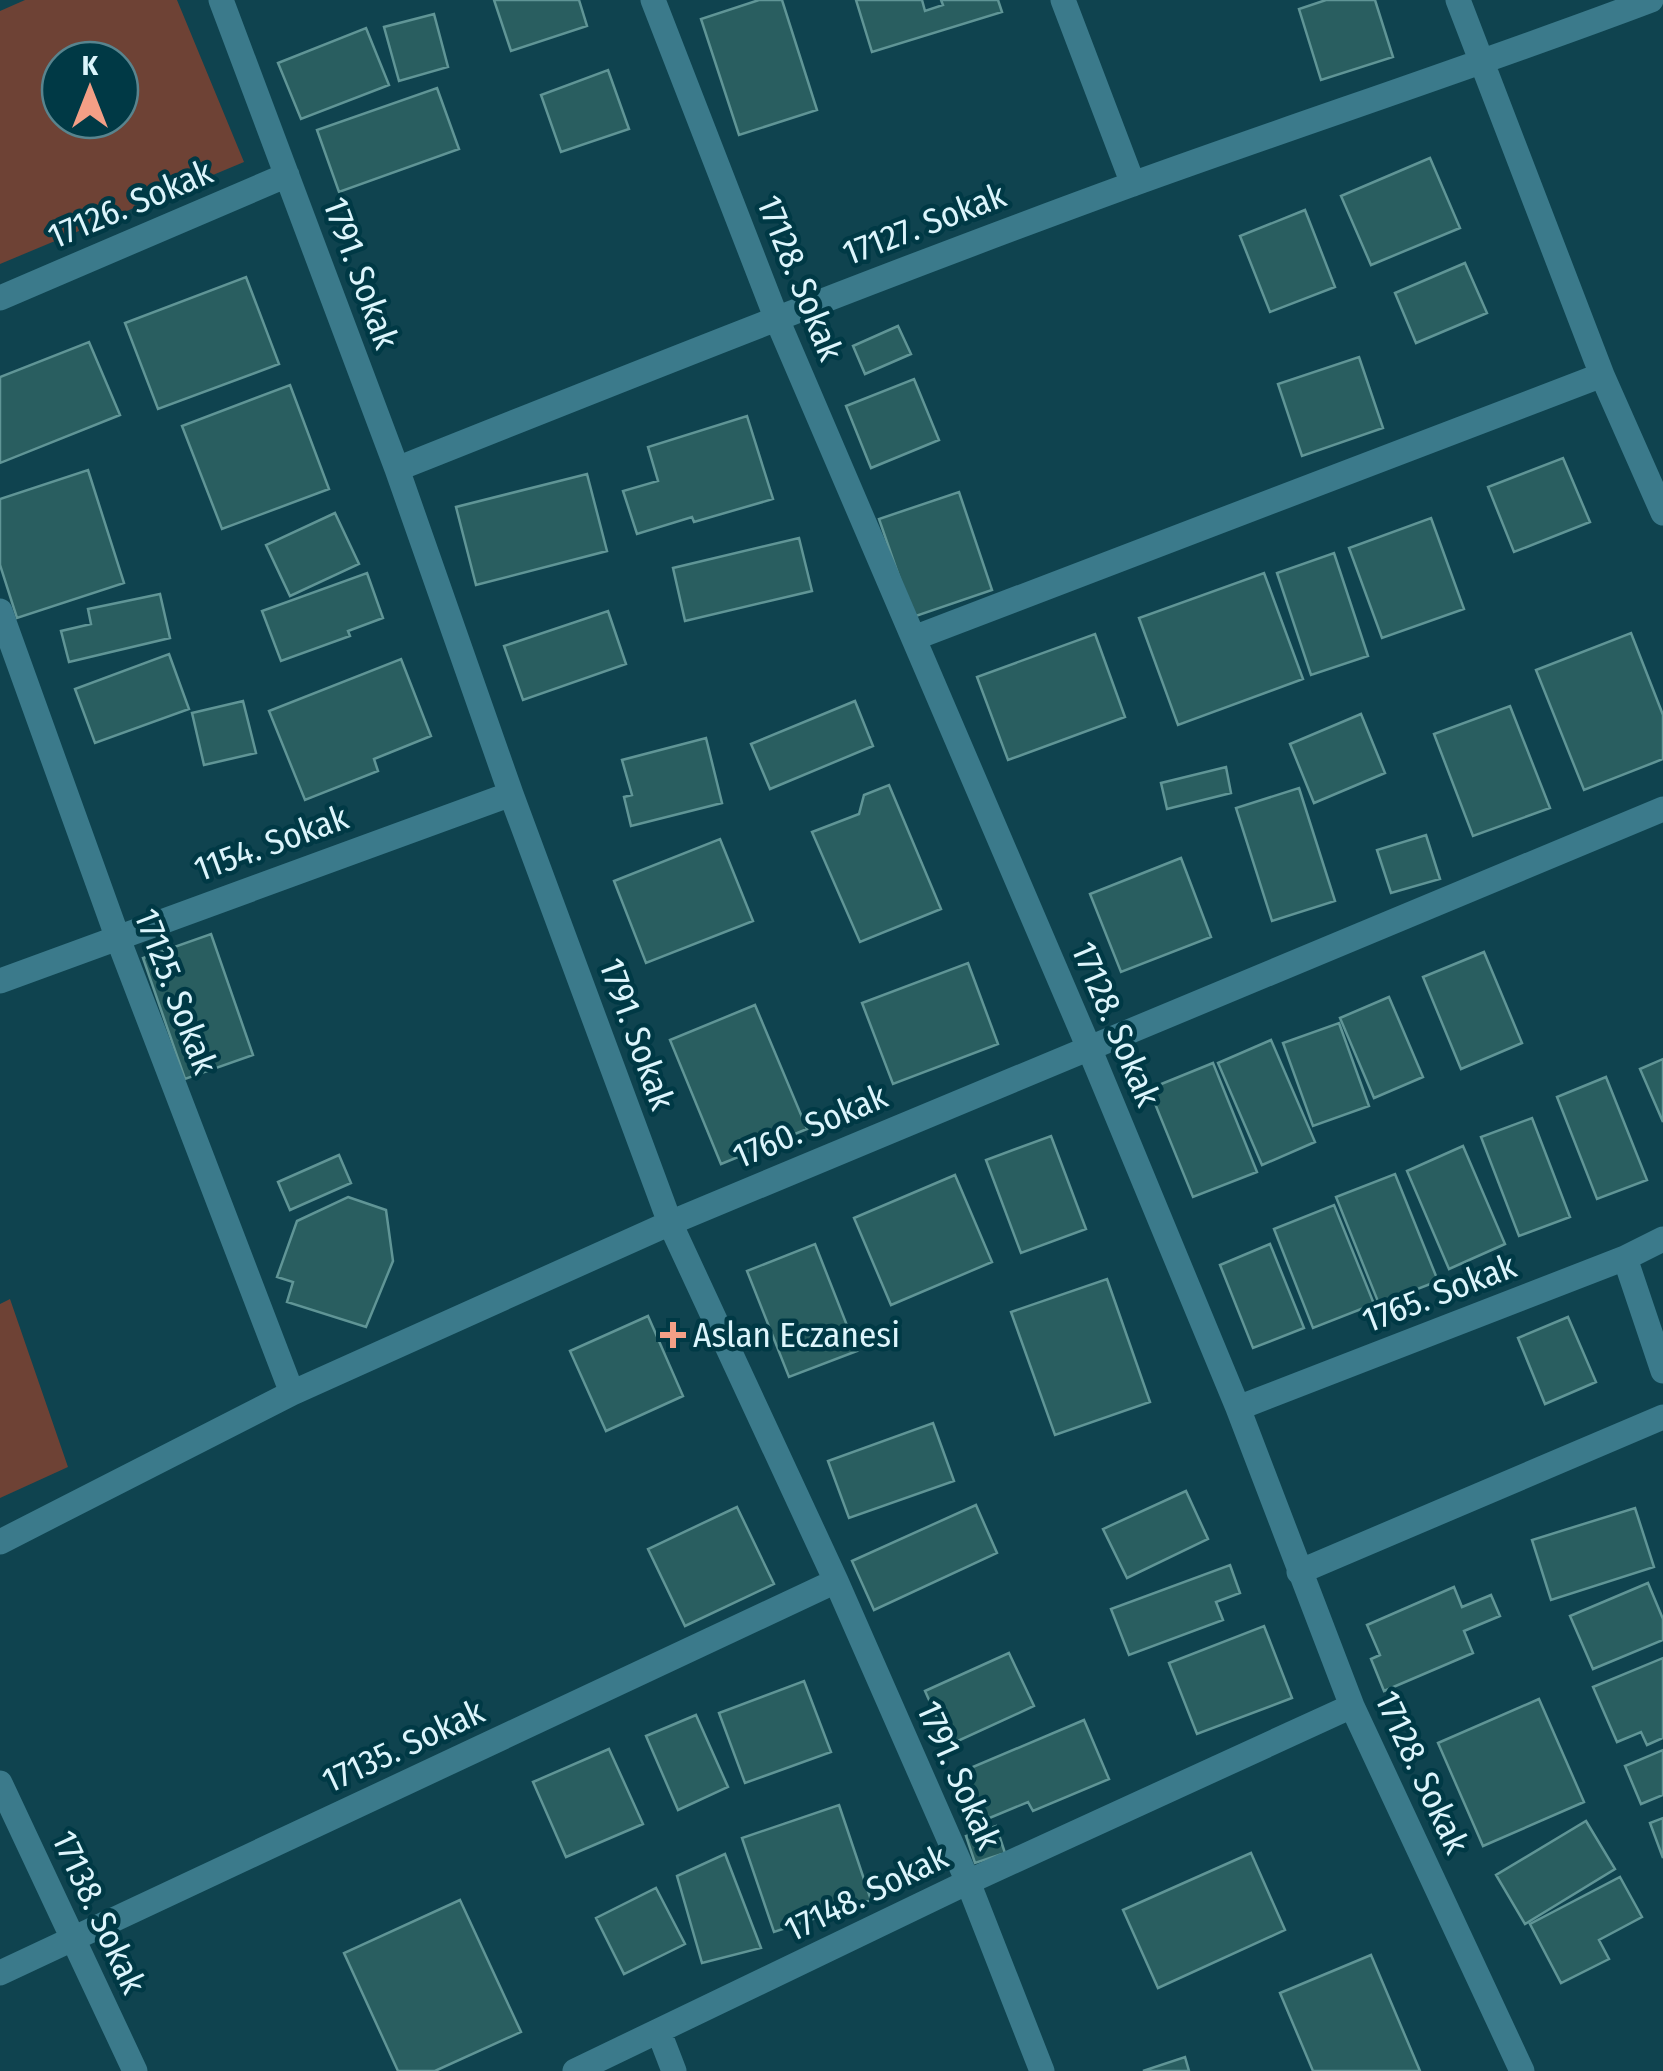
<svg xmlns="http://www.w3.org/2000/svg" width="1663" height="2071" viewBox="0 0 1663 2071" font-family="'Fira Sans Condensed',sans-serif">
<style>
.green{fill:#6e4235;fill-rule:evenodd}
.building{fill:#295e60;stroke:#609596;stroke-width:2.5}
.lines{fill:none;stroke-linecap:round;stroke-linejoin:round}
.street{stroke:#3b7a8b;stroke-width:25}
.poi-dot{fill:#f39f86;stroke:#003945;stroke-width:4}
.labels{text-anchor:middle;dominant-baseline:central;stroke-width:9;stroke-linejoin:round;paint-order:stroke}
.street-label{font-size:35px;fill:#dcf5fc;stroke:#003945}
.poi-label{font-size:35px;fill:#dcf5fc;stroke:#003945;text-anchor:start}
</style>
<rect width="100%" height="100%" fill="#0f434f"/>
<path class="green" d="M 25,0 L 177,0 L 244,162 L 0,264 L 0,11 ZM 60,60 L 120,60 L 120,120 L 60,120 Z
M 10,1299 L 68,1467 L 0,1498 L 0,1304 Z"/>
<path class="building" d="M 494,0 L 579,0 L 587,26 L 511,51 Z
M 759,0 L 782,0 L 817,110 L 739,135 L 701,19 Z
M 856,0 L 922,0 L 925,11 L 943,5 L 941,0 L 998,0 L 1002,12 L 872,52 Z
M 1326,0 L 1375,0 L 1393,57 L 1321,80 L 1299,9 Z
M 434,14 L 448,67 L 399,81 L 384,27 Z
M 366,28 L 389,85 L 301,119 L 278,63 Z
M 608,70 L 629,129 L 561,152 L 541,95 Z
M 437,88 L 459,149 L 339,192 L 317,130 Z
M 1430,158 L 1460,228 L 1371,265 L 1341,196 Z
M 1305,210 L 1335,287 L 1270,312 L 1240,236 Z
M 1465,263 L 1487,313 L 1416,343 L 1395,293 Z
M 246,277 L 279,364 L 158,409 L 125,323 Z
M 898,326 L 911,354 L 865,374 L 853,346 Z
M 89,342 L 120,415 L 0,463 L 0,377 Z
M 1359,357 L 1383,428 L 1302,456 L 1278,384 Z
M 914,379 L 939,440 L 871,468 L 846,406 Z
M 290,385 L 329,489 L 222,529 L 182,426 Z
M 747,416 L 773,499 L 694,522 L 692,517 L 637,534 L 623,491 L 658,481 L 648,447 Z
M 1563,458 L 1590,522 L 1514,552 L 1488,487 Z
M 88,470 L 124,583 L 17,618 L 0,565 L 0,499 Z
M 587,474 L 607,551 L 476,585 L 456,507 Z
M 959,492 L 992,590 L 913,617 L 879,519 Z
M 335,513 L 359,564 L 290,596 L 266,545 Z
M 1431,518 L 1464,609 L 1382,638 L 1349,548 Z
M 799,538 L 812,591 L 685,621 L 673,568 Z
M 1334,553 L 1368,656 L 1311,675 L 1277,573 Z
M 367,573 L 383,618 L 348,631 L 350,636 L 281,661 L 262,611 Z
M 1264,573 L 1303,679 L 1178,725 L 1139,618 Z
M 160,594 L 170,638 L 69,662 L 61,631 L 91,624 L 88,609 Z
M 608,611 L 626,664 L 523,700 L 504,646 Z
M 1631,633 L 1663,715 L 1663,759 L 1584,790 L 1536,670 Z
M 1095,634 L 1125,717 L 1008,760 L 977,677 Z
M 169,654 L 189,709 L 95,743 L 75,689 Z
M 401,659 L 431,736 L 374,759 L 378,771 L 305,800 L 269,711 Z
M 243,701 L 256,753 L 204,765 L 192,713 Z
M 855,701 L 873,746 L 770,789 L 751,744 Z
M 1510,706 L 1550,808 L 1473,836 L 1434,734 Z
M 1361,714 L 1385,773 L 1314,803 L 1290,744 Z
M 706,738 L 722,803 L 631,826 L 624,797 L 632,795 L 622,760 Z
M 1226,767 L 1231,793 L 1167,809 L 1161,783 Z
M 889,785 L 941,909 L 860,942 L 812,832 L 859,814 L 864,795 Z
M 1299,788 L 1335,901 L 1272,921 L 1236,808 Z
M 1426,835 L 1440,879 L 1391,893 L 1377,850 Z
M 720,839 L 753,921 L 646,963 L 614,881 Z
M 1181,858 L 1211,937 L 1121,972 L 1090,894 Z
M 211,934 L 253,1055 L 185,1079 L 143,958 Z
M 1484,952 L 1522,1043 L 1461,1069 L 1423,977 Z
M 968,963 L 998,1044 L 893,1084 L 862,1003 Z
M 1389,997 L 1423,1077 L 1374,1098 L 1340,1018 Z
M 755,1005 L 807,1129 L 721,1164 L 670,1040 Z
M 1339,1023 L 1369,1106 L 1313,1126 L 1283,1043 Z
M 1271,1040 L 1315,1142 L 1262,1165 L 1218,1063 Z
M 1663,1059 L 1663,1122 L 1640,1069 Z
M 1213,1063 L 1257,1172 L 1193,1197 L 1149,1089 Z
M 1606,1077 L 1647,1180 L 1597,1199 L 1557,1097 Z
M 1532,1118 L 1570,1217 L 1519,1236 L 1481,1137 Z
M 1051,1136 L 1086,1229 L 1021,1253 L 986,1160 Z
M 1463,1146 L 1505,1244 L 1449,1269 L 1407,1171 Z
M 339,1155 L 351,1183 L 290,1210 L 278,1182 Z
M 1395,1174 L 1438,1281 L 1379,1304 L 1336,1197 Z
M 955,1175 L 992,1262 L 891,1305 L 854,1218 Z
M 348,1197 L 386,1210 L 393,1261 L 366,1327 L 287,1302 L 293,1282 L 277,1277 L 297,1221 Z
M 1334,1205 L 1374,1304 L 1313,1328 L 1274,1229 Z
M 815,1244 L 857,1351 L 789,1377 L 747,1271 Z
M 1270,1244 L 1304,1328 L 1253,1348 L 1220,1265 Z
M 1107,1279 L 1150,1402 L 1055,1435 L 1011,1312 Z
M 648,1316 L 683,1396 L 606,1431 L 570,1351 Z
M 1568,1317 L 1596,1382 L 1545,1404 L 1518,1338 Z
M 933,1423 L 954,1481 L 849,1518 L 828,1461 Z
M 1186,1491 L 1208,1539 L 1127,1578 L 1103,1529 Z
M 976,1505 L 997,1553 L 874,1610 L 852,1561 Z
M 737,1507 L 774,1584 L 685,1626 L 648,1549 Z
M 1635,1508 L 1654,1567 L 1551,1600 L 1532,1540 Z
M 1230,1565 L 1240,1593 L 1216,1602 L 1223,1620 L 1129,1655 L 1111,1609 Z
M 1648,1583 L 1663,1619 L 1663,1640 L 1593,1669 L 1570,1616 Z
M 1454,1587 L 1462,1607 L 1491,1595 L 1500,1616 L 1464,1631 L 1473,1653 L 1384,1691 L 1371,1659 L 1380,1655 L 1367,1625 Z
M 1264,1626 L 1292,1698 L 1197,1734 L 1169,1663 Z
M 1009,1653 L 1034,1706 L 949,1745 L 925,1691 Z
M 1663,1658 L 1663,1738 L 1647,1745 L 1641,1732 L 1617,1742 L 1593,1687 Z
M 804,1681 L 831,1752 L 745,1783 L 719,1713 Z
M 1539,1699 L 1584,1802 L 1483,1846 L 1438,1743 Z
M 696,1715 L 728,1787 L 678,1810 L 646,1736 Z
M 1084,1720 L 1109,1779 L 1033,1811 L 1028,1802 L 975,1824 L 954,1775 Z
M 609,1749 L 643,1824 L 566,1857 L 533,1782 Z
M 1663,1750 L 1663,1795 L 1641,1804 L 1625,1766 Z
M 839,1805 L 871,1900 L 774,1932 L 742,1838 Z
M 1663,1818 L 1663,1858 L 1650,1823 Z
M 1586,1821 L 1615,1869 L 1525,1924 L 1496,1875 Z
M 996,1826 L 1005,1853 L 975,1863 L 966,1836 Z
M 1251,1853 L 1285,1930 L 1158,1988 L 1123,1910 Z
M 725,1854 L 761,1948 L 702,1963 L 677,1876 Z
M 1620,1877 L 1642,1917 L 1599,1940 L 1609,1959 L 1561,1983 L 1530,1924 Z
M 656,1888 L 685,1944 L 624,1974 L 596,1918 Z
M 460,1900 L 521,2032 L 435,2071 L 398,2071 L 344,1953 Z
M 1371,1955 L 1420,2071 L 1313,2071 L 1280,1993 Z
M 1185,2057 L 1189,2071 L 1143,2071 Z"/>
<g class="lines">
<path class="street" d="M 221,0 L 397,469 L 511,794 L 670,1223 L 836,1581 L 968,1882 L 1042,2071
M 653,0 L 776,317 L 1089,1048 L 1238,1408 L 1352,1706 L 1522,2071
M 1063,0 L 1133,184
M 1458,0 L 1602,375 L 1663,513
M 0,298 L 287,175
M 397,469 C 640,372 884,275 1130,185 C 1304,122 1479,65 1651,0
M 0,611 L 117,936 L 292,1393
M 914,638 L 1602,375
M 0,981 L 511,794
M 1625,1258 L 1663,1371
M 1238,1408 L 1625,1258 L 1663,1239
M 0,1542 L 292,1393 L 670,1223 L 1663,809
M 1299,1572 L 1663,1417
M 0,1783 L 135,2071
M 0,1973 L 836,1581
M 659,2032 L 674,2071
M 575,2071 L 968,1882 L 1352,1706"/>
</g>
<path class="poi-dot" d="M668 1320h10v10h10v10h-10v10h-10v-10h-10v-10h10z"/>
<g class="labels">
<g class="street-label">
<text transform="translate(130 204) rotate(-23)">17126. Sokak</text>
<text transform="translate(924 224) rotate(-21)">17127. Sokak</text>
<text transform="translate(361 273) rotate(70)">1791. Sokak</text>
<text transform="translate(800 278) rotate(68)">17128. Sokak</text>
<text transform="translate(271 843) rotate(-20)">1154. Sokak</text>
<text transform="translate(176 991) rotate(69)">17125. Sokak</text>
<text transform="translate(1116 1024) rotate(67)">17128. Sokak</text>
<text transform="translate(637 1034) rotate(70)">1791. Sokak</text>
<text transform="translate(810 1126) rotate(-23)">1760. Sokak</text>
<text transform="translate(1439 1293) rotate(-21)">1765. Sokak</text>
<text transform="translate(403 1746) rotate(-25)">17135. Sokak</text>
<text transform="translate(1422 1772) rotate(65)">17128. Sokak</text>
<text transform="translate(959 1775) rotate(66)">1791. Sokak</text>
<text transform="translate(866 1893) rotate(-26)">17148. Sokak</text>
<text transform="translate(99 1912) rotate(65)">17138. Sokak</text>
</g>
<g class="poi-label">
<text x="693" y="1335">Aslan Eczanesi</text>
</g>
</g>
<g transform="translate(90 90)"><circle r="48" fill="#003945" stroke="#58848e" stroke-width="2.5"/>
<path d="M0-8L18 38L0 25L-18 38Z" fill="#f39f86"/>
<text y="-15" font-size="28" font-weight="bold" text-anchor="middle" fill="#dcf5fc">K</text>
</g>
</svg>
